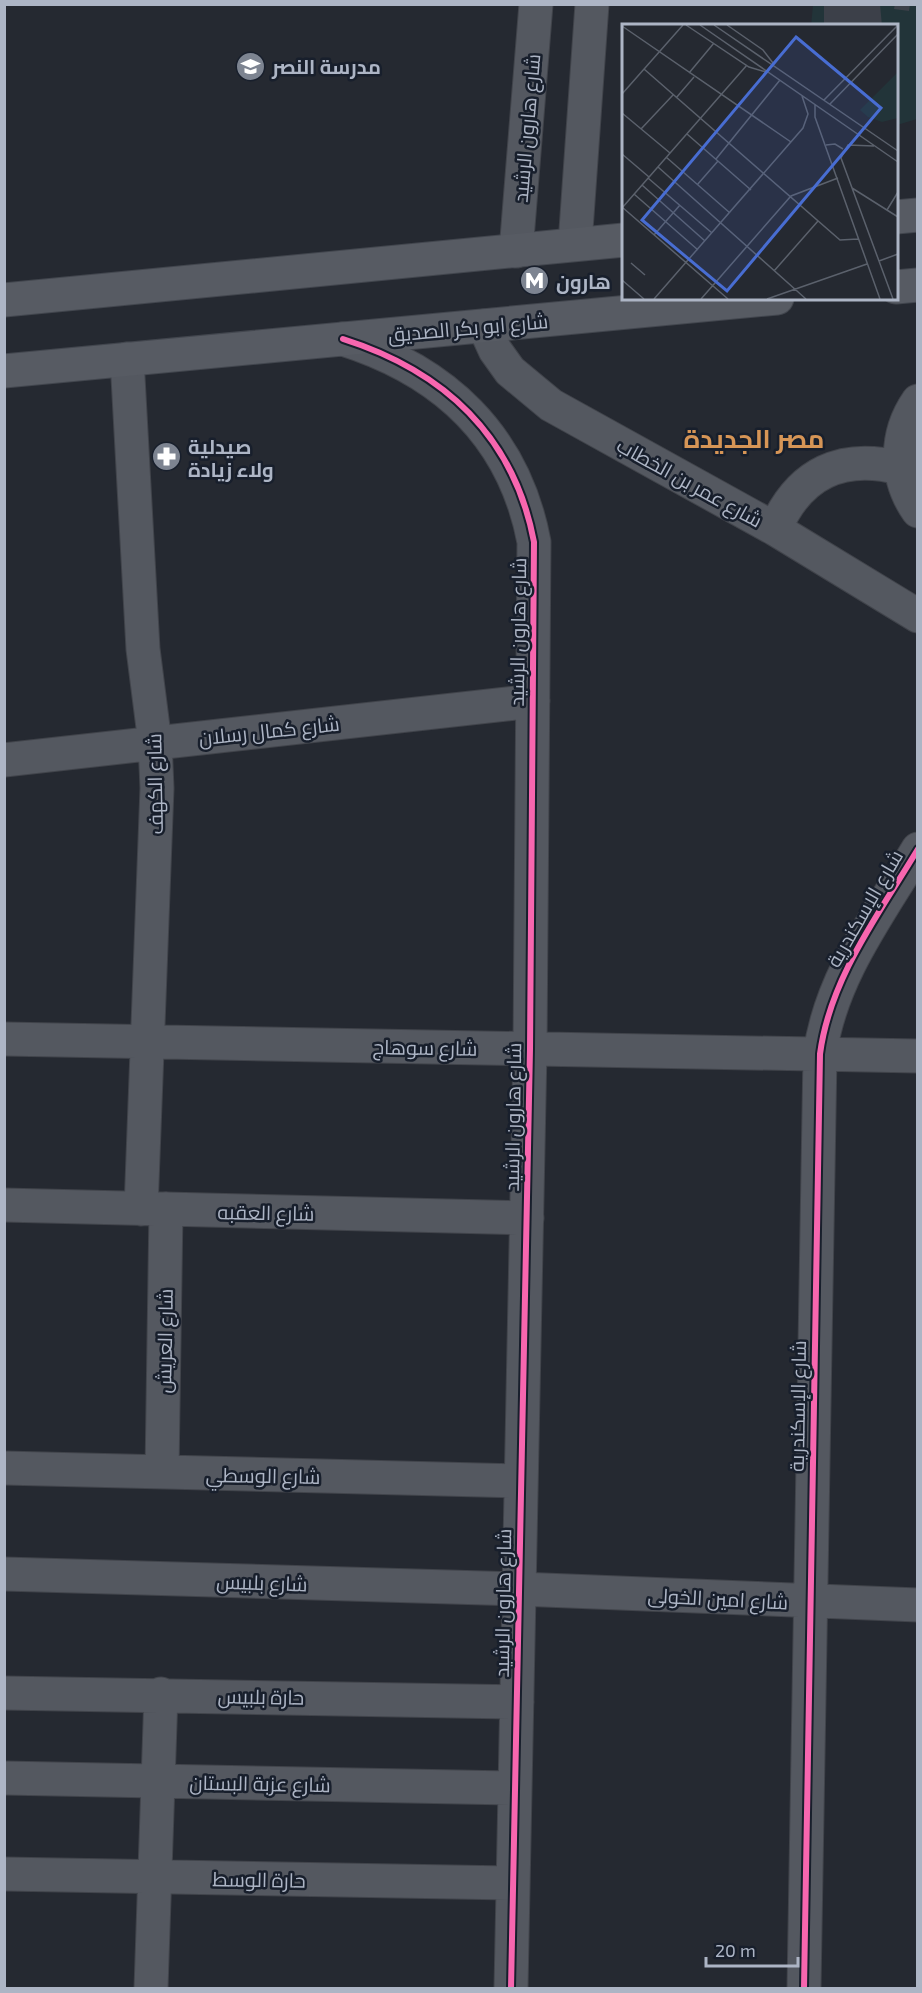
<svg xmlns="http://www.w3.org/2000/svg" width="922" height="1993" viewBox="0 0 922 1993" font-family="'Exo 2',Cairo,sans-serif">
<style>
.green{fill:#223439}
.building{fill:#3c4049}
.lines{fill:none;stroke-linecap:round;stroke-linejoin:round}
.minor-casing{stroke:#41444b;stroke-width:35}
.major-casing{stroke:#42464e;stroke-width:35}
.minor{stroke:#545860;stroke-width:33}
.major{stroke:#575b63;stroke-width:33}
.cycleway-casing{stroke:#181f2c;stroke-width:10}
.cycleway{stroke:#f766af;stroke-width:6}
.labels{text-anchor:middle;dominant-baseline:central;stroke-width:5;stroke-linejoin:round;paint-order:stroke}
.poi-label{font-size:20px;font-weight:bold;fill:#adb5c5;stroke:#181f2c;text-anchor:start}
.street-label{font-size:20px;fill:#adb5c5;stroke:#181f2c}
.district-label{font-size:26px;font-weight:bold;fill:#d69556;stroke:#181f2c}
.inset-road{fill:none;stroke:#5b616c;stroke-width:1.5}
.view{fill:#486dd2;fill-opacity:0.15;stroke:#486dd2;stroke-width:3}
.inset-edge{fill:none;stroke:#adb5c5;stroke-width:3}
</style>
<rect width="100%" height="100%" fill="#252931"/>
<path class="green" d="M 813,5 L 917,5 L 917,119 L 897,125 L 896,26 L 811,26 Z"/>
<path class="building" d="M 824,4 L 880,4 L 882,26 L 824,26 Z
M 895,4 L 910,4 L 909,11 L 894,9 Z"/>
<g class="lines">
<defs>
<path id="minor" d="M 575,244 L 592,4
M 516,251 L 536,4
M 484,326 L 495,350 L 510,371 L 551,405 L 775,529 L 918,616
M 343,339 C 444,371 514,436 534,542 L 530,1049 L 511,1988
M 127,359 L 143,649 L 155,743 L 157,788 L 141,1209
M 918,401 C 895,434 894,477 918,511
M 775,529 C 799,473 842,453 900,468
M 4,760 L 533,701
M 4,1039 L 918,1056
M 4,1205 L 527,1218
M 4,1468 L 521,1481
M 162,1472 L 166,1209
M 4,1574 L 519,1589 L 918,1605
M 4,1693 L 517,1702
M 4,1778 L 515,1788
M 4,1874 L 513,1883
M 151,1988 L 161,1694
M 804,1988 L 820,1054 C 830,978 879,914 918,849"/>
<path id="major" d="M 896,217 L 918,215
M 896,287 L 918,285
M 4,300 L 624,240
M 4,371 L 777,298"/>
</defs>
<use href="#minor" class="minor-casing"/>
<use href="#major" class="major-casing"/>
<use href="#minor" class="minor"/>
<use href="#major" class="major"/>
<defs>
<path id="cycleway" d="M 343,339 C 444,371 514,436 534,542 L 530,1049 L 511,1988
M 804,1988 L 820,1054 C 830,978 879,914 918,849"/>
</defs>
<use href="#cycleway" class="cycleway-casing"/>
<use href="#cycleway" class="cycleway"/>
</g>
<defs>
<symbol id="school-disc" viewBox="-11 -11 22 22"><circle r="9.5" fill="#7d8491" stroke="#181f2c"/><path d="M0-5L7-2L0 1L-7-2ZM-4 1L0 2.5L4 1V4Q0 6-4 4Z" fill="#fff"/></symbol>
<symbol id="metro-disc" viewBox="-11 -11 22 22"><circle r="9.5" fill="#7d8491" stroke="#181f2c"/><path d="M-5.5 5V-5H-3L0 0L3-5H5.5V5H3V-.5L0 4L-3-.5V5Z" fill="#fff"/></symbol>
<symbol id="pharmacy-disc" viewBox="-11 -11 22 22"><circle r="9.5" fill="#7d8491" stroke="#181f2c"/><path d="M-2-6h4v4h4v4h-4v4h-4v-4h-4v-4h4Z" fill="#fff"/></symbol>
</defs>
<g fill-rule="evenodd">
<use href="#school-disc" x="234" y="50" width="33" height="33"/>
<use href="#metro-disc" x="518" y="264" width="33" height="33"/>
<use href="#pharmacy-disc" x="150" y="440" width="33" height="33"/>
</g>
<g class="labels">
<g class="poi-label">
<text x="272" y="66">مدرسة النصر</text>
<text x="556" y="281">هارون</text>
<text x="188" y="446">صيدلية<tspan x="188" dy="23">ولاء زيادة</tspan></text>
</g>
<g class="street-label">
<text transform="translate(526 128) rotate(-85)">شارع هارون الرشيد</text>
<text transform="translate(468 327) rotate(-5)">شارع ابو بكر الصديق</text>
<text transform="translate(690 482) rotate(29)">شارع عمر بن الخطاب</text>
<text transform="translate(517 632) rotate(-89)">شارع هارون الرشيد</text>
<text transform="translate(269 730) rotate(-6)">شارع كمال رسلان</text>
<text transform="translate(154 784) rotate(-91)">شارع الكهف</text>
<text transform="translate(864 908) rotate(-60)">شارع الإسكندرية</text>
<text transform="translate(425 1047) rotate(1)">شارع سوهاج</text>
<text transform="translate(512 1117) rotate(-89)">شارع هارون الرشيد</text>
<text transform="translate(266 1212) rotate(1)">شارع العقبه</text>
<text transform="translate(164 1341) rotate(-89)">شارع العريش</text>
<text transform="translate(797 1406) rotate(-89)">شارع الإسكندرية</text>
<text transform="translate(263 1475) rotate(1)">شارع الوسطي</text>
<text transform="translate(262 1582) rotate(2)">شارع بلبيس</text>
<text transform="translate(718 1598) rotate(3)">شارع امين الخولى</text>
<text transform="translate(502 1603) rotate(-89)">شارع هارون الرشيد</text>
<text transform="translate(261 1696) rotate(1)">حارة بلبيس</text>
<text transform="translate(260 1783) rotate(1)">شارع عزبة البستان</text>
<text transform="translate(259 1879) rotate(1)">حارة الوسط</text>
</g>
<g class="district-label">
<text x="754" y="437">مصر الجديدة</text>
</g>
</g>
<g transform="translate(622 24)">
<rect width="276" height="276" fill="#252931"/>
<path d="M 276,48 L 276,94 L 260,98 L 246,93 L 238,86 Z" fill="#223439"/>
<path class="inset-road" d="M 64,1 L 127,43 L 144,48M 78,1 L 276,138M 92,1 L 276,127M 105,1 L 141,26 L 151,39M 0,2 L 169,118M 22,45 L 218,216 L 236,215M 67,49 L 92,19M 0,70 L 61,1M 54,74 L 72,53M 202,76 L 276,1M 193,80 L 193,93 L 258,275M 208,80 L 276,10M 0,89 L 48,129M 19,105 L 51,71M 65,110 L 129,166M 204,121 L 213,120 L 221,125M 252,122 L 226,121 L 219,134 L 271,275M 0,130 L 27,153M 44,133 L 108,189M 94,135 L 158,56M 36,143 L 184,275M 26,154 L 90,209M 20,161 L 83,217M 75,161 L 96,137M 230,164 L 276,193M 12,170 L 76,226M 0,183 L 106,275M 0,184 L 125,41M 265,186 L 276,168M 32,211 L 58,181M 257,237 L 276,230M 9,239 L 23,251M 152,247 L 196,197M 0,256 L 22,275M 32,275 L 181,104 L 186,90 L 180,72M 79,275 L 169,172 L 216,154M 145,275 L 245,240"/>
<path class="view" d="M 174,13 L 259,84 L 105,267 L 20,196 Z"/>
<rect width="276" height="276" class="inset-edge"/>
</g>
<rect width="922" height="1993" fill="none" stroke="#adb5c5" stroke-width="12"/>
<path d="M706 1957v9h92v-9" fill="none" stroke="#adb5c5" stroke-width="3"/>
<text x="715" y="1957" font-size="18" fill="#adb5c5" stroke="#181f2c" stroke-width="4.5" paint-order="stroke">20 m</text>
</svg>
